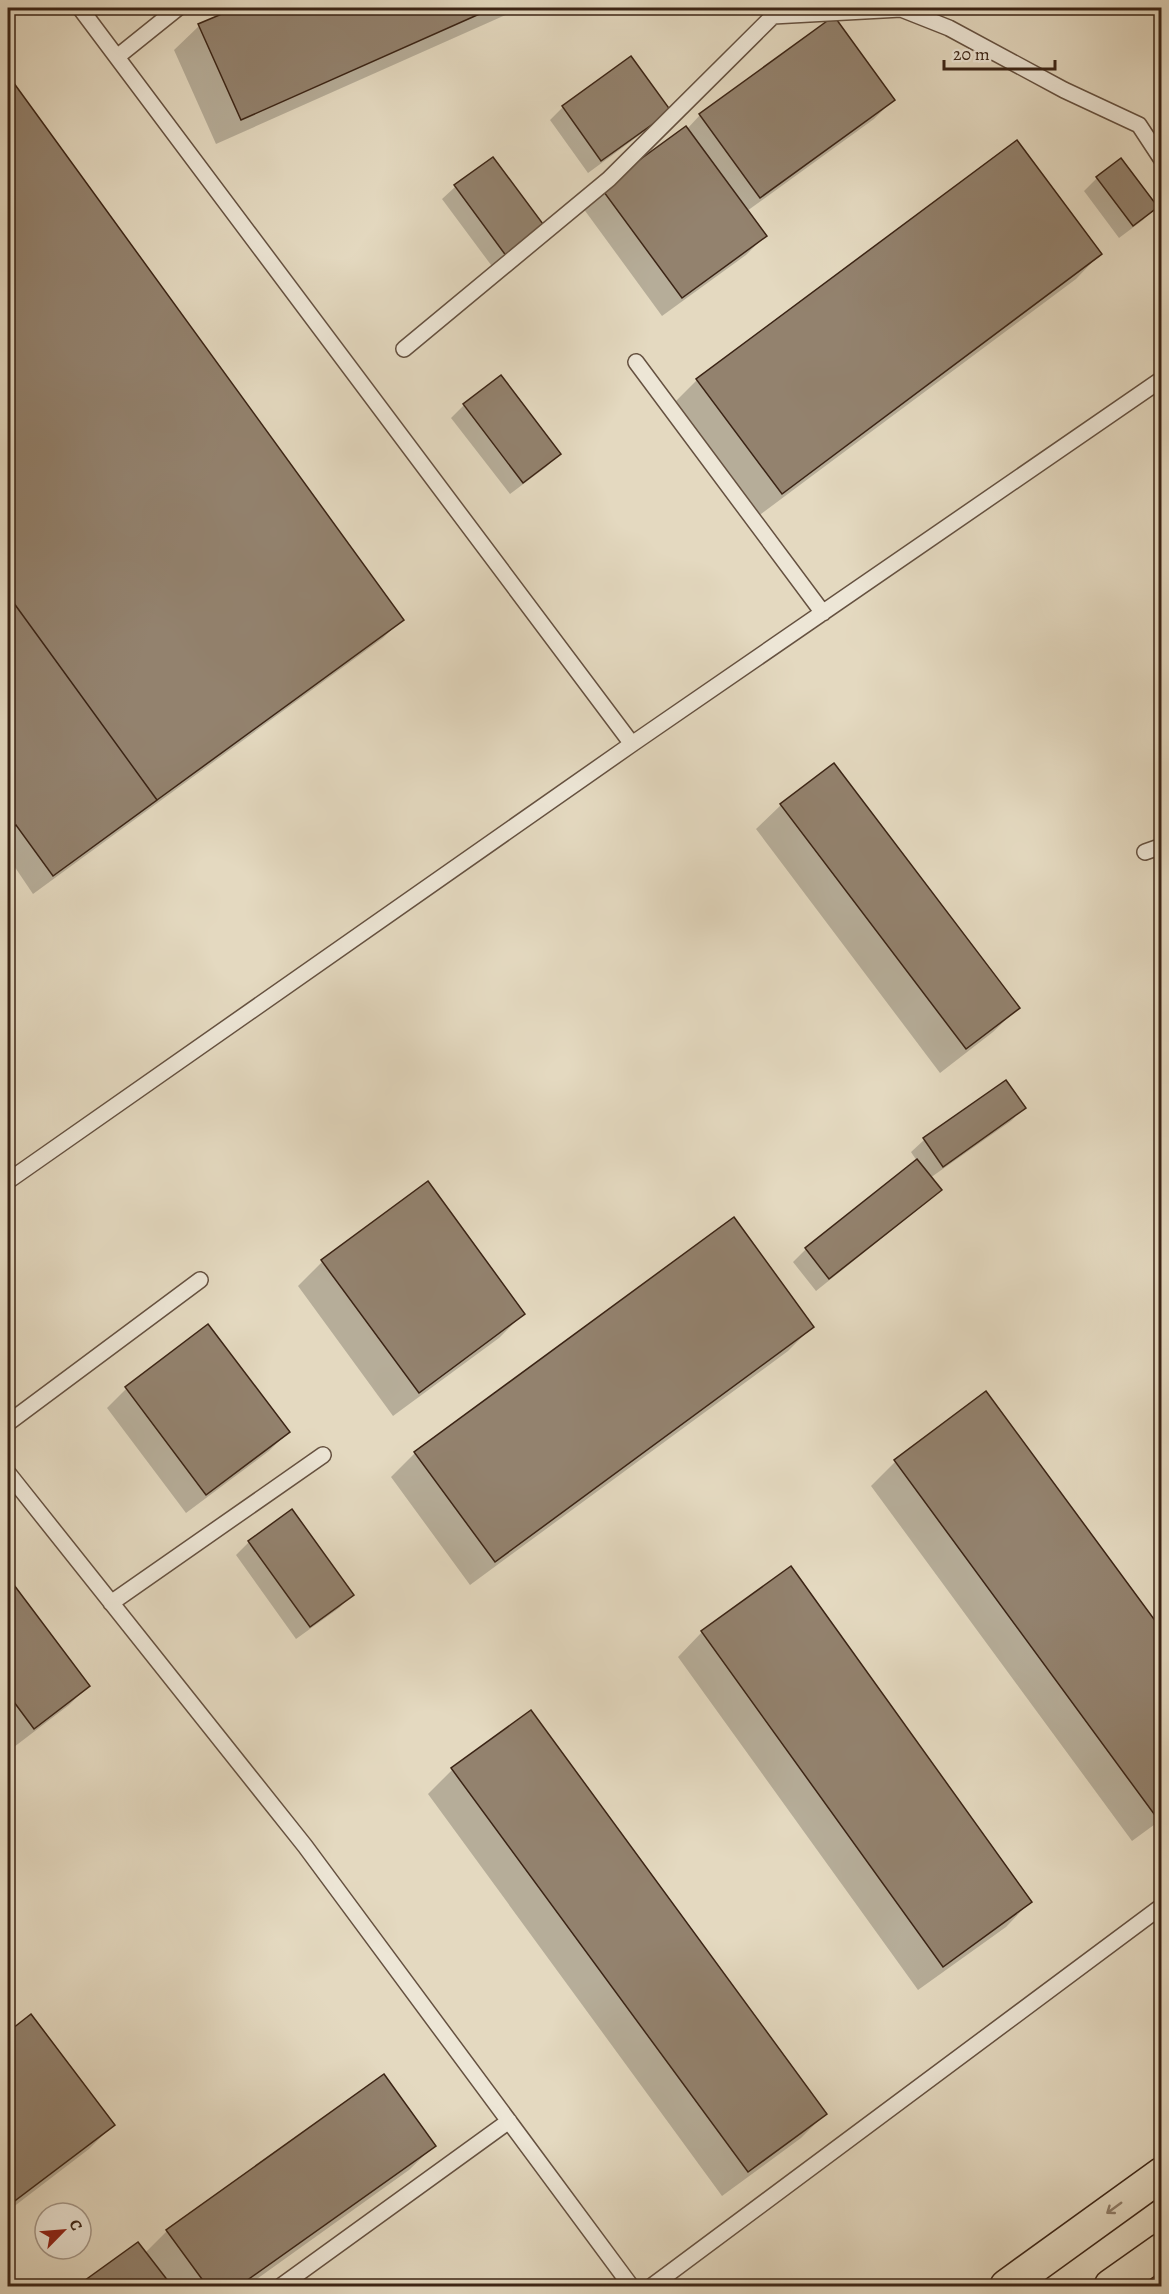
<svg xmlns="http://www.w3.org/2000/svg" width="1169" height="2294" viewBox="0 0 1169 2294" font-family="Alegreya,serif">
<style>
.shadow{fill:#0003}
.building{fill:#93826e;stroke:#3b2415;stroke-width:1.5}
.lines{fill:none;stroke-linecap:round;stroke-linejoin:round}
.service-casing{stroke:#655140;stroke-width:18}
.primary-casing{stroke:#3b2415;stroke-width:36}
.service{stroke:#ede6d6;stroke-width:15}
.primary{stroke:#e4d9c0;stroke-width:33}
.tram{stroke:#3b2415;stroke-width:1.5}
.oneway{stroke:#907e6a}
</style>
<rect width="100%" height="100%" fill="#e4d9c0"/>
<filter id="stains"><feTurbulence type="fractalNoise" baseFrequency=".00333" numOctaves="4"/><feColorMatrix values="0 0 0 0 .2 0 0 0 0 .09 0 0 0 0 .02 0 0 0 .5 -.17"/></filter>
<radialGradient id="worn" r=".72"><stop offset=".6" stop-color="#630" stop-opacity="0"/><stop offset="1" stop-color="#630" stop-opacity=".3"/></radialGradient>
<path class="shadow" d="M 240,8 L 521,8 L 216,144 L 174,50 L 199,26 Z
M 631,58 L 669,110 L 656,123 L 588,173 L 550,120 L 563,107 Z
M 8,78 L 402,619 L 383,638 L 33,894 L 8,857 Z
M 893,100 L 874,119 L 747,211 L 765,236 L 746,255 L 662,316 L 583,208 L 687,129 L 700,115 Z
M 1016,142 L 1100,254 L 1076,279 L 757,517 L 672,405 L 697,380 Z
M 493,159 L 544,228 L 494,269 L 442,199 L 455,187 Z
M 1097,178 L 1156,207 L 1143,220 L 1119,238 L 1084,191 Z
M 464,405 L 559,454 L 546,467 L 510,494 L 451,418 Z
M 781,805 L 1018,1008 L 993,1032 L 940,1073 L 756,829 Z
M 1006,1082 L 1024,1108 L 1011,1121 L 930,1178 L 940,1190 L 927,1202 L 816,1291 L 793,1262 L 806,1249 L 917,1161 L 911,1152 L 924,1140 Z
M 428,1183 L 523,1314 L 499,1338 L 393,1416 L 298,1286 L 322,1262 Z
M 208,1327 L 288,1432 L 269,1451 L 186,1513 L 107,1408 L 126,1389 Z
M 812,1327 L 788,1351 L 470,1585 L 391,1477 L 415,1453 Z
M 895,1462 L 1162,1632 L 1162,1819 L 1132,1841 L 871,1486 Z
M 292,1512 L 352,1595 L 339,1608 L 296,1639 L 236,1555 L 249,1542 Z
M 8,1580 L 88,1686 L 69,1705 L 14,1747 L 8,1738 Z
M 702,1632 L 1030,1902 L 1006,1927 L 918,1990 L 678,1657 Z
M 530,1712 L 825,2114 L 801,2138 L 722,2196 L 428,1794 L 452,1770 Z
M 31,2016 L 113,2125 L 89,2149 L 8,2211 L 8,2034 Z
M 434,2146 L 409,2170 L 247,2286 L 80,2286 L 138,2244 L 145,2253 L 167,2231 Z"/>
<path class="building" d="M 236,8 L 493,8 L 241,120 L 198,24 Z
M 834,16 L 895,100 L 760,198 L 699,114 Z
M 631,56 L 671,111 L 601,161 L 562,106 Z
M 8,75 L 404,620 L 157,800 L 8,595 Z
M 686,126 L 767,236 L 682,298 L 601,188 Z
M 1017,140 L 1102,254 L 782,494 L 696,379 Z
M 493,157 L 546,228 L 507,257 L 454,185 Z
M 1121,158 L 1158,207 L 1133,226 L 1096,177 Z
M 501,375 L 561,454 L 523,483 L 463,404 Z
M 8,595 L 157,800 L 53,876 L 16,825 L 8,831 Z
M 834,763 L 1020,1008 L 966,1049 L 780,804 Z
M 1006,1080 L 1026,1108 L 943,1167 L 923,1138 Z
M 917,1159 L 942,1190 L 829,1279 L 805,1248 Z
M 428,1181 L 525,1314 L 419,1393 L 321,1260 Z
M 734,1217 L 814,1327 L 495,1562 L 414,1452 Z
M 208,1324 L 290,1432 L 206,1495 L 125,1387 Z
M 986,1391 L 1162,1630 L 1162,1814 L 1157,1818 L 894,1460 Z
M 292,1509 L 354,1595 L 310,1627 L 248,1541 Z
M 791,1566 L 1032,1902 L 943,1967 L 701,1631 Z
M 8,1577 L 90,1686 L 34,1729 L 8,1694 Z
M 531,1710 L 827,2114 L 748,2172 L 451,1768 Z
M 31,2014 L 115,2125 L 8,2206 L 8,2032 Z
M 384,2074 L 436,2146 L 239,2286 L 207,2286 L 166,2230 Z
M 138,2242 L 172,2286 L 77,2286 Z"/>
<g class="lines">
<defs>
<path id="service" d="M 80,8 L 632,744
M 117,57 L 178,8
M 404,349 L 609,179 L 773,16 L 901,9 L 949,28 L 1064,90 L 1139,125 L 1162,160
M 636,362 L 823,613
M 1145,852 L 1162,846
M 8,1181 L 632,744 L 1162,379
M 8,1423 L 200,1280
M 8,1473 L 305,1846 L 631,2286
M 111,1603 L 323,1455
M 281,2286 L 509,2121
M 652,2286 L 1162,1906"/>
<path id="primary" d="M 1007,2286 L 1162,2174
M 1111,2286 L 1162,2250"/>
</defs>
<use href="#service" class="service-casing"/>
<use href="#primary" class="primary-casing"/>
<use href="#service" class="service"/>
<use href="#primary" class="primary"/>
<path class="tram" d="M 1161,2286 L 1162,2286"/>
</g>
<defs><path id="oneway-shaft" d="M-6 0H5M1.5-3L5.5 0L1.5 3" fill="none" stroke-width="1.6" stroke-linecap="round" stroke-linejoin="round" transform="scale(1.5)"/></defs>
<use class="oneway" href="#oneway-shaft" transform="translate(1114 2208) rotate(144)"/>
<rect width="1169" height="2294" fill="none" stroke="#e4d9c0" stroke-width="30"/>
<rect x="9" y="9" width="1151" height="2276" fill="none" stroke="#3b2415" stroke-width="3"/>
<rect x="15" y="15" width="1139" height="2264" fill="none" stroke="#3b2415" stroke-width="1.5"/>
<g transform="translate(63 2231) rotate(65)"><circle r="28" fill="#ede6d6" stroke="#a69889" stroke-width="1.5"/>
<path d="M0-4.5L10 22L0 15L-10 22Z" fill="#8f2418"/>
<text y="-9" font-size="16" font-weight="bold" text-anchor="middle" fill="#3b2415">С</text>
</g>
<path d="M944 60v9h111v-9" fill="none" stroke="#3b2415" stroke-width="3"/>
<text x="953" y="60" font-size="18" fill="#3b2415" stroke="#ede6d6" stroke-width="4.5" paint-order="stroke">20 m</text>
<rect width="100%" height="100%" filter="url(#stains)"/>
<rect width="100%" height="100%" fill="url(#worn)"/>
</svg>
